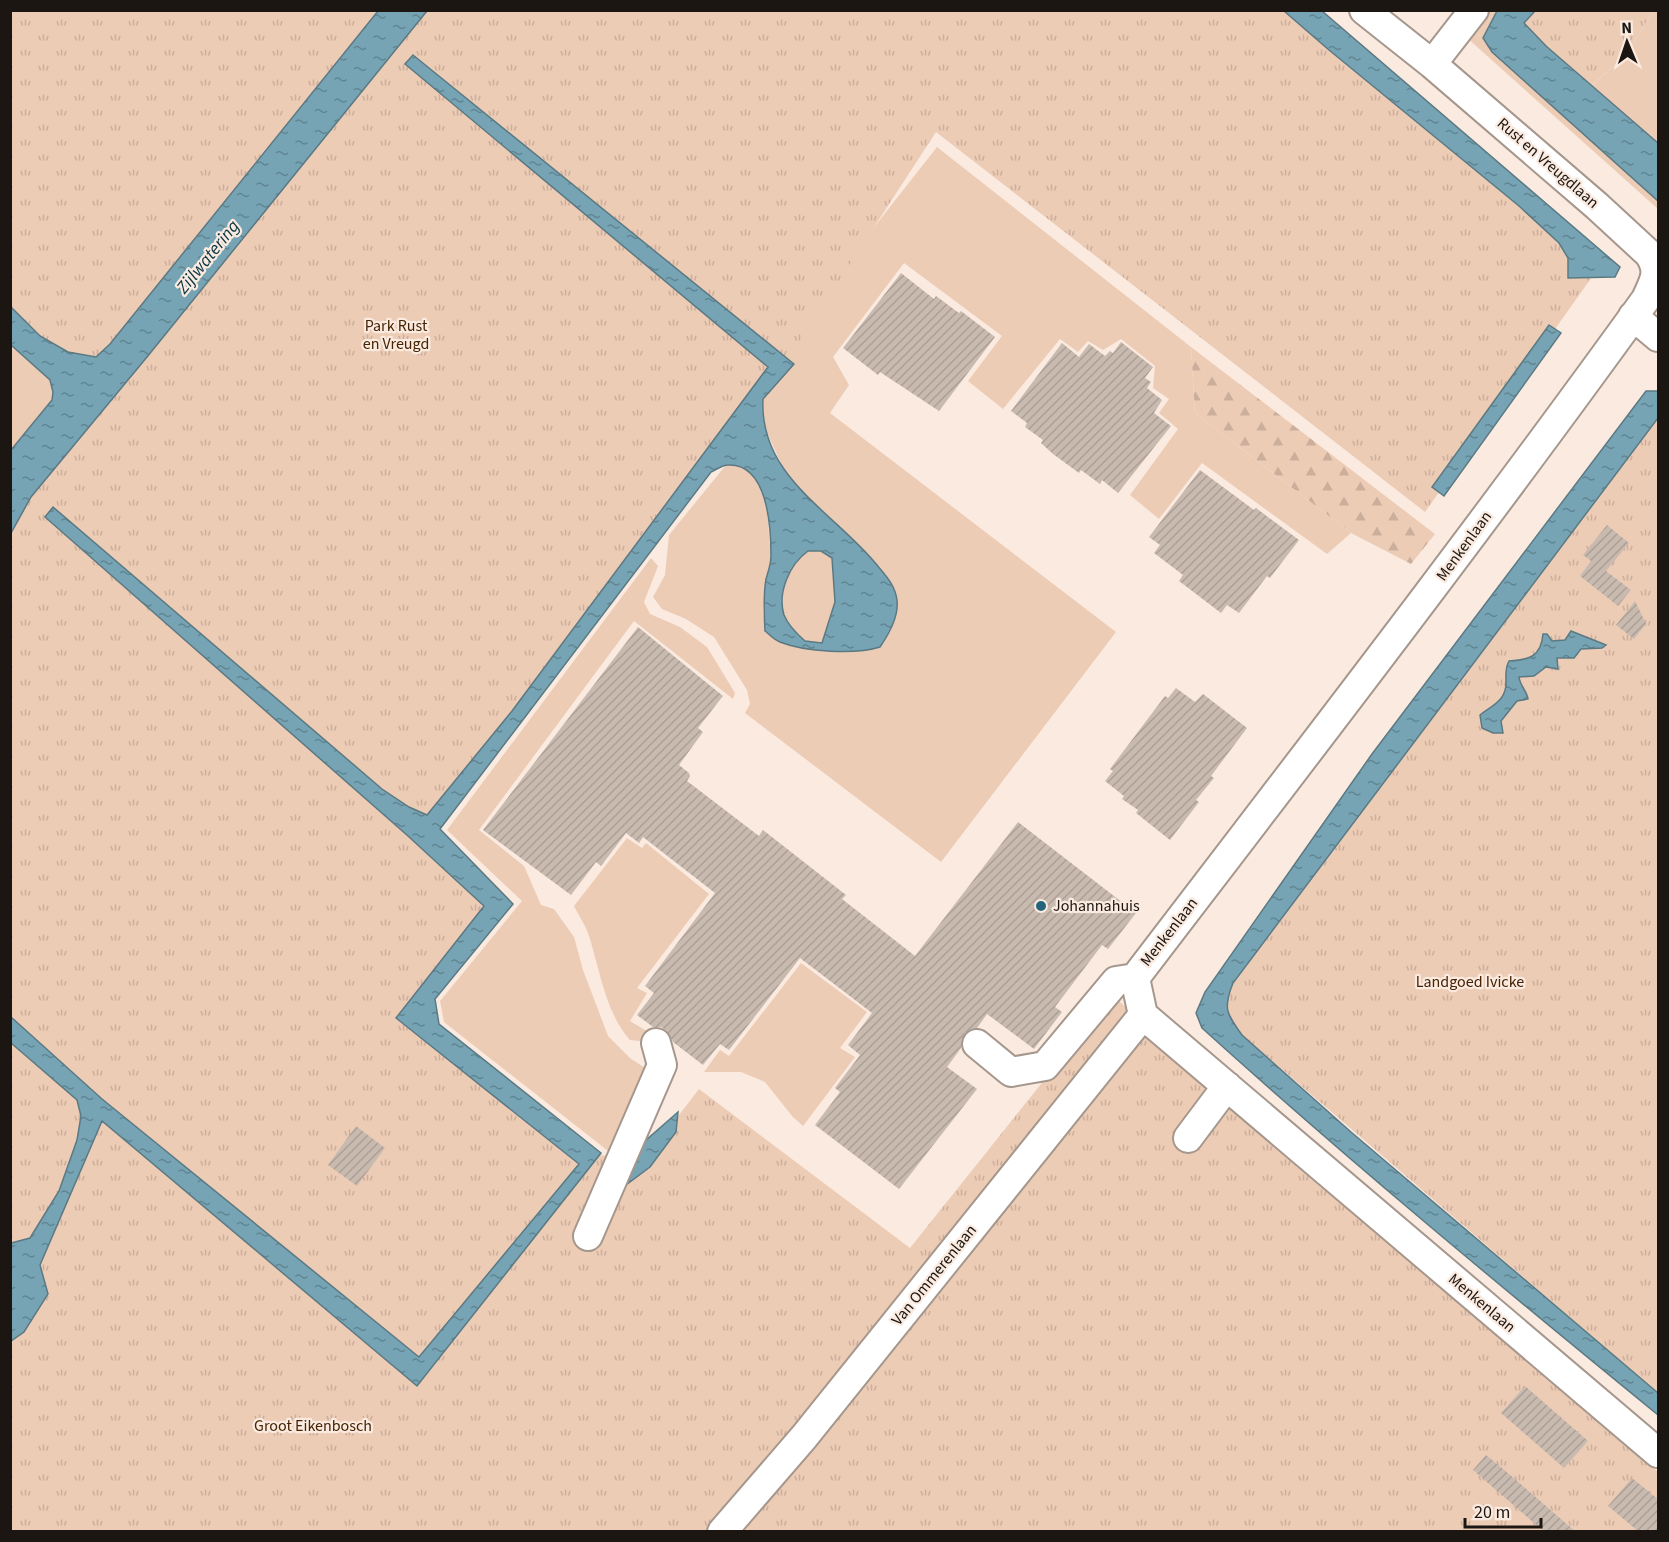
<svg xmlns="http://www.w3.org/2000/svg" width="1669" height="1542" viewBox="0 0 1669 1542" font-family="'Source Sans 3',sans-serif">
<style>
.grass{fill:#edccb6}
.forest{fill:url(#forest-firs)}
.park{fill:url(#park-tufts)}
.water{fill:url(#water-ripples);stroke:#5b7983;stroke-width:1.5;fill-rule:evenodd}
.building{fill:url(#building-hatch)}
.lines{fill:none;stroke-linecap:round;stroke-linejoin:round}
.minor-casing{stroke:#a6978d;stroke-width:32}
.minor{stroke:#fff;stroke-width:28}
.poi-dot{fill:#246679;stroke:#faeadf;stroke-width:2}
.labels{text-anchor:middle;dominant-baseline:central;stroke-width:4.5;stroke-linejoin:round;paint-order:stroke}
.street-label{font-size:16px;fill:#1b1612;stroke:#faeadf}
.park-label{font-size:16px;fill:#462304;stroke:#faeadf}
.poi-label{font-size:16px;fill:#1b1612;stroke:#faeadf;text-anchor:start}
.water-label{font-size:18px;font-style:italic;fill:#063340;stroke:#faeadf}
</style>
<defs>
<pattern id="forest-firs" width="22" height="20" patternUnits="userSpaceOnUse" patternTransform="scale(1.5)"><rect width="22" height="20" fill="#edccb6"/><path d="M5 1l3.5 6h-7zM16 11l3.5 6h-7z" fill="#cbae9b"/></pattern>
<pattern id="park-tufts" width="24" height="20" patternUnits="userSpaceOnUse" patternTransform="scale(1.5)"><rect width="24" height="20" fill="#edccb6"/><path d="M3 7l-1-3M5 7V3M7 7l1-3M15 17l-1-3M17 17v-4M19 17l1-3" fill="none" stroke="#cbae9b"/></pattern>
<pattern id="water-ripples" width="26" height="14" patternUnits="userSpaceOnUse" patternTransform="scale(1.5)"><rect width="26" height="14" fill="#76a4b4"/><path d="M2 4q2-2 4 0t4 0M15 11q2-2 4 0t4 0" fill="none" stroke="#608591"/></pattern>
<pattern id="building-hatch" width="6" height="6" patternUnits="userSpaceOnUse" patternTransform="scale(1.5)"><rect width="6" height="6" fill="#c9baaf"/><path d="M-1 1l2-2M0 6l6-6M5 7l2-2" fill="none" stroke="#ac9f96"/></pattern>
</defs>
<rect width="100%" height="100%" fill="#faeadf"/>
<path class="grass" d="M 1653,11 L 1658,11 L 1658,143 L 1591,86 L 1626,55 Z
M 1472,29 L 1483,38 L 1492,52 L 1658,201 L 1658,209 L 1466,37 Z
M 937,147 L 1191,347 L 1195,413 L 1351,533 L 1327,554 L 1202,463 L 1159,519 L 1130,495 L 1178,429 L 1159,413 L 1169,399 L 1153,388 L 1155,366 L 1121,339 L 1103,350 L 1088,341 L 1078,352 L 1060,339 L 1003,409 L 968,381 L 1002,336 L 904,263 L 833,357 L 849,385 L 830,413 L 1116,632 L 941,862 L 745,713 L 750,704 L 747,690 L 714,637 L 686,619 L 662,609 L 653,597 L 665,575 L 669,535 L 726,465 L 739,466 L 752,473 L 758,484 L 767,508 L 771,560 L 766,582 L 763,611 L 765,631 L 802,647 L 837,652 L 880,647 L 890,632 L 895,616 L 784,470 L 765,428 L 763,399 L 793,364 L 779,348 Z
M 11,345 L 50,380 L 53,392 L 52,400 L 11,450 Z
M 808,551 L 821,551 L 832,558 L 835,602 L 822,643 L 805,642 C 797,634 788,625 784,615 C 779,599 785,573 797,560 C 800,557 804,554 808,551 Z
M 651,558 L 658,566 L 644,602 L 650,614 L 680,627 L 707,647 L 735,693 L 733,699 L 634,621 L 479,830 L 524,866 L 541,905 L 554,909 L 574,937 L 583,970 L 608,1036 L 630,1058 L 648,1070 L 617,1158 L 444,1022 L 440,1001 L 522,901 L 447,830 Z
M 627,838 L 642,848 L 646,843 L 709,894 L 637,988 L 647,993 L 630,1021 L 655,1036 L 648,1042 L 630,1040 C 605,1012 600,970 589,936 C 586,926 579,916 574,906 Z
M 801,963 L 867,1012 L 840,1048 L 855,1057 L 803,1126 L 792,1116 L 765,1082 L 741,1072 L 704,1072 L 720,1050 L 729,1056 Z"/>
<path class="forest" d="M 1484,11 L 1497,11 L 1483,38 L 1472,29 Z
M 1191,347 L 1435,534 L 1411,564 L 1351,533 L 1195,413 Z"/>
<path class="park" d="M 11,11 L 1306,11 L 1604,260 L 1425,512 L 936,132 L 783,367 L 425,833 L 501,906 L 413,1013 L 587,1154 L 645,1159 L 699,1089 L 910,1248 L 1112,995 L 1658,1472 L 1658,1531 L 11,1531 L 10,471 L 75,388 L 11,329 Z
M 1525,11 L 1653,11 L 1626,55 L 1585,91 L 1515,22 Z
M 1658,418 L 1658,1393 L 1242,1035 C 1226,1013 1223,1008 1232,983 Z"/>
<path class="water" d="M 378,11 L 427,11 L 147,357 L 31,497 L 11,533 L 11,450 L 52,400 L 53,392 L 50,380 L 11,345 L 11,307 L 40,336 L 68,352 L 96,357 L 110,344 Z
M 1284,11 L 1322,11 L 1620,267 L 1615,277 L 1568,278 L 1568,258 L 1559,243 L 1519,206 L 1329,50 Z
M 1497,11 L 1535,11 L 1524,23 L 1546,46 L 1658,143 L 1658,201 L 1492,52 L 1483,38 Z
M 413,55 L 794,364 L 763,399 C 759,477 834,512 877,565 C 886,576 895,585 897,600 C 899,617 889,634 880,647 C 855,655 805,652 780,642 C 774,640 769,634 765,631 C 764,613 763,596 766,579 C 768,572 771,564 771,556 C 771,528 768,463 728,465 C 722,465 716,470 711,472 L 440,829 L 513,904 L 435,999 L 439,1024 L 601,1153 L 417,1386 L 102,1121 L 40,1265 L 48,1294 L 24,1332 L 11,1341 L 11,1243 L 30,1238 L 59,1191 L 77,1140 L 81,1116 L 77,1100 L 11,1043 L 11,1017 L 102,1099 L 419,1357 L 579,1164 L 396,1018 L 484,906 L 408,836 L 45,517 L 53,507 L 382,789 L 409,807 L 427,815 L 512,711 L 768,367 L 405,64 ZM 808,551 L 821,551 L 832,558 L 835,602 L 822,643 L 805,641 C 797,634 788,625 784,615 C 777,592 790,564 808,551 Z
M 1549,325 L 1561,333 L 1444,496 L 1432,487 Z
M 1646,391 L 1658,391 L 1658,418 L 1233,983 C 1223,1008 1226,1013 1242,1035 L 1351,1132 L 1658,1393 L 1658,1415 C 1504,1289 1350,1162 1202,1028 L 1196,1013 L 1205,992 L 1372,754 Z
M 1571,631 L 1606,645 L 1602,648 L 1581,649 L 1574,658 L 1557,658 L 1558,669 L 1546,667 L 1534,676 L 1519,677 C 1520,686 1527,691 1528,699 L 1517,701 L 1501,721 L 1503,733 L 1493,733 L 1482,728 L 1480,715 C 1493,705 1507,700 1506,681 C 1506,674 1505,668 1509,661 C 1529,660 1541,657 1543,634 L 1547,634 L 1552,641 L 1565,640 Z
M 678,1112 L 676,1132 L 650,1167 L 622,1188 L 645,1141 Z"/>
<path class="building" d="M 901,273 L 934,299 L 936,296 L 959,313 L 961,311 L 995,337 L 939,411 L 880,372 L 878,375 L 843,348 Z
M 1121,342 L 1153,367 L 1145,378 L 1151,382 L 1147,388 L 1162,400 L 1154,413 L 1171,426 L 1118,493 L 1102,480 L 1100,484 L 1081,470 L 1079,473 L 1053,454 L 1041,443 L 1043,440 L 1025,427 L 1027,423 L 1011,411 L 1062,343 L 1079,357 L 1089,344 L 1105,356 L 1110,351 L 1113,353 Z
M 1200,470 L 1254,510 L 1256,508 L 1299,540 L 1270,578 L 1267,576 L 1239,613 L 1227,605 L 1221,613 L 1179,581 L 1183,575 L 1154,553 L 1160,545 L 1149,537 Z
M 1607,525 L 1629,543 L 1606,571 L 1631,590 L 1618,606 L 1580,576 L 1591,561 L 1583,555 Z
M 1635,601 L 1646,624 L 1634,639 L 1616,625 Z
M 638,627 L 723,696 L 698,728 L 703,732 L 679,765 L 689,773 L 690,776 L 687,781 L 759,836 L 763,830 L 846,895 L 842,899 L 915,956 L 1018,822 L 1136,913 L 1108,949 L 1102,945 L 1055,1007 L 1062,1012 L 1034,1049 L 987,1014 L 977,1028 L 971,1029 L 965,1033 L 961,1041 L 961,1048 L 947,1067 L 977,1089 L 899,1189 L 815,1125 L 840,1092 L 835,1088 L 860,1055 L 848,1045 L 872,1013 L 800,958 L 729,1050 L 720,1044 L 703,1065 L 673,1042 L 667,1031 L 661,1027 L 653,1027 L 637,1015 L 654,993 L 645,986 L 715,893 L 643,837 L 639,843 L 626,833 L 601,866 L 596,862 L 571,895 L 483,830 Z
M 1176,688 L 1195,702 L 1203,694 L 1247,728 L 1211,776 L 1214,778 L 1196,800 L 1199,802 L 1170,840 L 1136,813 L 1138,810 L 1122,799 L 1124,796 L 1105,781 L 1113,771 L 1110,769 L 1165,696 L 1168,698 Z
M 356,1126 L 385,1148 L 357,1186 L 328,1165 Z
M 1525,1386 L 1588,1441 L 1564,1468 L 1501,1413 Z
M 1486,1455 L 1502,1468 L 1576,1532 L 1545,1532 L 1534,1523 L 1473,1470 Z
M 1632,1478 L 1659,1500 L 1659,1532 L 1639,1532 L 1608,1506 Z"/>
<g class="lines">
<defs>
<path id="minor" d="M 1364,10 L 1432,64 L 1597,206 L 1649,254 C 1661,272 1654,281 1646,299 C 1480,529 1307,753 1135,978 L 1143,1015 L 1658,1453
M 1432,64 L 1474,10
M 1633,316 L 1658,337
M 977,1044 L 1011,1072 L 1045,1066 L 1116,981 L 1135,978
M 1188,1138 L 1227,1086
M 588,1236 L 662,1065 L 656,1043
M 722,1532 L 804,1437 L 1143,1015"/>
</defs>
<use href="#minor" class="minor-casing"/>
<use href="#minor" class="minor"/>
</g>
<circle class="poi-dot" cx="1041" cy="906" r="6"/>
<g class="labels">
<g class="street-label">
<text transform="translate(1548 163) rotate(41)">Rust en Vreugdlaan</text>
<text transform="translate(1464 546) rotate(-54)">Menkenlaan</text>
<text transform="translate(1169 932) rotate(-52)">Menkenlaan</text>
<text transform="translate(934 1275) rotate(-51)">Van Ommerenlaan</text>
<text transform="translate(1482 1303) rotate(40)">Menkenlaan</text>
</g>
<g class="park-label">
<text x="396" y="326">Park Rust<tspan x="396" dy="18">en Vreugd</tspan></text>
<text x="1470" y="982">Landgoed Ivicke</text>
<text x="313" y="1426">Groot Eikenbosch</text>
</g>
<g class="poi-label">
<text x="1053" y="906">Johannahuis</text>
</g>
<g class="water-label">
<text transform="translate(208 257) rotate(-51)">Zijlwatering</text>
</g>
</g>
<rect width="1669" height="1542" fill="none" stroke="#1b1612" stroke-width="24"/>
<g transform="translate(1627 42) rotate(358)" stroke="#faeadf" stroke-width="4.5" paint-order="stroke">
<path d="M0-4.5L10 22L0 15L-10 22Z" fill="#1b1612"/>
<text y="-9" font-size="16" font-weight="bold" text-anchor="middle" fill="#1b1612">N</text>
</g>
<path d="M1465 1518v9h76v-9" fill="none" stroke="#1b1612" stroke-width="3"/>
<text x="1474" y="1518" font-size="18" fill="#1b1612" stroke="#faeadf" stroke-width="4.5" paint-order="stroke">20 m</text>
</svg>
